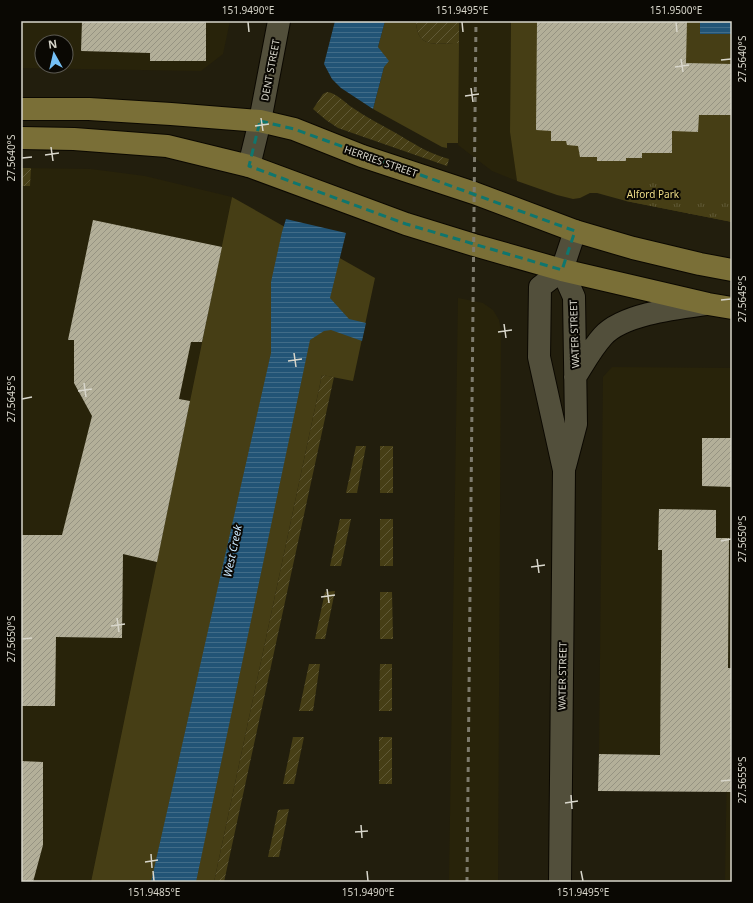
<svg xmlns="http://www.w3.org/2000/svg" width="753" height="903" viewBox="0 0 753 903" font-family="'Noto Sans',sans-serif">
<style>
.built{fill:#28230a;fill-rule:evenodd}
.grass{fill:#463e15}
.park{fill:url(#park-tufts)}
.garden{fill:url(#garden-furrows)}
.water{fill:url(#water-rules)}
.building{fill:url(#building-hatch)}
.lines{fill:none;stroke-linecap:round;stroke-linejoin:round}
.minor-casing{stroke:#0b0800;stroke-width:24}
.major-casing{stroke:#0b0800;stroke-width:24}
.minor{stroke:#524f3b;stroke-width:22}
.major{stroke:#7a6f37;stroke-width:22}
.rail{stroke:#7e7b6d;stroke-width:3;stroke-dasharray:5 5;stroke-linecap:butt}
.marked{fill:none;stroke:#0f766e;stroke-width:3;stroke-dasharray:8 5;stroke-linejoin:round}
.ticks{fill:none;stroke:#d8d6cb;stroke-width:1.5}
.labels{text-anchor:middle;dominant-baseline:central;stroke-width:4;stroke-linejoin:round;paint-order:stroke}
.street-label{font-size:10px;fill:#d8d6cb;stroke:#0a0803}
.park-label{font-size:10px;fill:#eedc87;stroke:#0a0803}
.water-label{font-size:11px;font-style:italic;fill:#cbe8ff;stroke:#0a0803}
.neatline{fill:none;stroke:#d8d6cb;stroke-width:1.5}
.ticks-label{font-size:10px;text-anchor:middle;fill:#d8d6cb}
</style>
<defs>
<pattern id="park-tufts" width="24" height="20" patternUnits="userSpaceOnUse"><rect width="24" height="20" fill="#463e15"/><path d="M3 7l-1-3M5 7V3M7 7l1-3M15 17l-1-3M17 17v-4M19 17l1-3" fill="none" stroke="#605936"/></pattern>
<pattern id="garden-furrows" width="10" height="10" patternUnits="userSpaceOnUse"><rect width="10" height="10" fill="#463e15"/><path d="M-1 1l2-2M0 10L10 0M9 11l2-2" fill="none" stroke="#605936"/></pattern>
<pattern id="water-rules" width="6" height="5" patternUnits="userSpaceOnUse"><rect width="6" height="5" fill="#225476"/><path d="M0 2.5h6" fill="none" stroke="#416c88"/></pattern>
<pattern id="building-hatch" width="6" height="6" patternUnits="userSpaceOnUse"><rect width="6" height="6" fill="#b3af99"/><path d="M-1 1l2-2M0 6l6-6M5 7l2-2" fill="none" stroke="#969382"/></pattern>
</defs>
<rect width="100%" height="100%" fill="#221e0d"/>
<path class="built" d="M 21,21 L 230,21 L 223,54 L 201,71 L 21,68 ZM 42,42 L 66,42 L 66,66 L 42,66 Z
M 459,21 L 511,21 L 510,132 L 517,181 L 492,171 L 458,145 Z
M 21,168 L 91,169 L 145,176 L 232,197 L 91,882 L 21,882 Z
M 458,298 L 483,303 L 493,310 L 499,320 L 501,331 L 498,882 L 449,882 Z
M 612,367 L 732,368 L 732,882 L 725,882 L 727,756 L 599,754 L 603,377 Z"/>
<path class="grass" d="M 385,21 L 416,21 C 417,50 437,43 459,43 L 458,143 L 447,143 L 447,148 L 442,147 L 373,109 L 384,67 L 378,47 Z
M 511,21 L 732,21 L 732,222 L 626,201 L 597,193 L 590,193 L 580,198 L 573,199 L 557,195 L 517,181 L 510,132 Z
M 232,197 L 375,278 L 353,381 L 322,375 L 214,882 L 91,882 Z"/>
<path class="park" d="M 658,180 L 673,198 L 678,200 L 732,200 L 732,222 L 626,201 C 635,189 643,183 658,180 Z"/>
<path class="garden" d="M 416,21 L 459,21 L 459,43 C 437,43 417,50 416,21 Z
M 327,92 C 337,93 345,103 353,108 C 366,117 380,124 394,132 C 411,142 429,154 449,159 L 447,166 L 338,128 L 326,120 L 313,109 L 323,94 Z
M 21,168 L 31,168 L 30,186 L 21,186 Z
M 322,375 L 334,377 L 224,882 L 214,882 Z
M 356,446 L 366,446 L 357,493 L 346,493 Z
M 380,446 L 393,446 L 393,493 L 380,493 Z
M 340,519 L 351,519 L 341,566 L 330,566 Z
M 380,519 L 393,519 L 393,566 L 380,566 Z
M 335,591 L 325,639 L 315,639 L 325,592 Z
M 380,592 L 392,592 L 393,639 L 380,639 Z
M 309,664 L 320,664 L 313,711 L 299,711 Z
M 380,664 L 392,664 L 392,711 L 379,711 Z
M 293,737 L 304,737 L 294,784 L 283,784 Z
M 379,737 L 392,737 L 392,784 L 379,784 Z
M 289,809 L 279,857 L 268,857 L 278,810 Z"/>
<path class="water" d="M 335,21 L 385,21 L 378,47 L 389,61 L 384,67 L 373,109 L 341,88 L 332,79 L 324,64 Z
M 700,21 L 732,21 L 732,34 L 700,34 Z
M 286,219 L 346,233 L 330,298 L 349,319 L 366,323 L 362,341 L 331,330 L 324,331 L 310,340 L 196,882 L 151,882 L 271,353 L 271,282 L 282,232 Z"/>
<path class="building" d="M 82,21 L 206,21 L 206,61 L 150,61 L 150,53 L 81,51 Z
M 537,21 L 687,21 L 686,63 L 732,64 L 732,115 L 699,115 L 698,132 L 672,131 L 672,153 L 642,153 L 642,158 L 626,158 L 626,161 L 597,161 L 597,157 L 580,157 L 578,146 L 567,145 L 566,141 L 551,141 L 551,131 L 536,130 Z
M 93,220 L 222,247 L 202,342 L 191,342 L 179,399 L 190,401 L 157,562 L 123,554 L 122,638 L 56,637 L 55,706 L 21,706 L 21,535 L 62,535 L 92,416 L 74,383 L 74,340 L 68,340 Z
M 702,438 L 732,438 L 732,487 L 702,486 Z
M 659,509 L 716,510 L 716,538 L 729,538 L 728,668 L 732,668 L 732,792 L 598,791 L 599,754 L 660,755 L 662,550 L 658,550 Z
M 21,761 L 43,762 L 43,845 L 33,882 L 21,882 Z"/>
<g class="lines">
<defs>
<path id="minor" d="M 249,166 L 260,121 L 279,21
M 562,270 L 574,297 L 576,424 L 565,466
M 575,377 C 584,363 592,348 603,336 C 623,314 677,308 706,304
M 560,882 L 564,470 L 539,357 L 540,287 L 562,270 L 575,231"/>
<path id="major" d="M 21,109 L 89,109 L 171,114 L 260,121 L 294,129 L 362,156 L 474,193 L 575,231 L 633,248 L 700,264 L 732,270
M 21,138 L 74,139 L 167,146 L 249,166 L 406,224 L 474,245 L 562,270 L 708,304 L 732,308"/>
</defs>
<use href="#minor" class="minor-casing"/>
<use href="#major" class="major-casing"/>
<use href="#minor" class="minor"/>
<use href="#major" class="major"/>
<path class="rail" d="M 467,882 L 476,21"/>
</g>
<path class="marked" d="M 260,121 L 294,129 L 575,231 L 562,270 L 406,224 L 249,166 Z"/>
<path class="ticks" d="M 248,22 L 249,32M 462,22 L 463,32M 676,22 L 677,32M 681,59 L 683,72M 721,60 L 731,59M 675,67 L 689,65M 471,88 L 473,102M 465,96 L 479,94M 261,118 L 263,131M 255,126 L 269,124M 51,147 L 53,161M 45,155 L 59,153M 22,158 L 32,157M 721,300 L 731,299M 504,324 L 506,338M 498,332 L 512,330M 294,353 L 296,367M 288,361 L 302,359M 84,383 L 86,397M 78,391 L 92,389M 22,399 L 32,397M 721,541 L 731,539M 537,559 L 539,573M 531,567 L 545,565M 327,589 L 329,603M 321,597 L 335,595M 117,618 L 119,632M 111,626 L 125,624M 22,639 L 32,638M 721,781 L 731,780M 571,795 L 572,809M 565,803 L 578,801M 361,825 L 362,838M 355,832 L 368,831M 151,854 L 152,868M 145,862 L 158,860M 153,871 L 154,881M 367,871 L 368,881M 581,871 L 583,881"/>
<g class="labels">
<g class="street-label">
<text transform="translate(270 70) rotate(-79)">DENT STREET</text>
<text transform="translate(381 161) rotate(19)">HERRIES STREET</text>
<text transform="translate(574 334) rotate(-92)">WATER STREET</text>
<text transform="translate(562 676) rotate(-89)">WATER STREET</text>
</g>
<g class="park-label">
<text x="653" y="194">Alford Park</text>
</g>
<g class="water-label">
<text transform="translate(232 551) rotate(-78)">West Creek</text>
</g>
</g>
<rect width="753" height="903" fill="none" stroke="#0a0803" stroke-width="44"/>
<g transform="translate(54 54) rotate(352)"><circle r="19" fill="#0a0803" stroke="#5c5a53"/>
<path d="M0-3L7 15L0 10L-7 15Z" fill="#75c0f6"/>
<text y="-6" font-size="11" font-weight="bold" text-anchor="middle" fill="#d8d6cb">N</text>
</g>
<rect x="22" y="22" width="709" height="859" class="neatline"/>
<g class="ticks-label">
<text x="248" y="14">151.9490°E</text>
<text x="462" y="14">151.9495°E</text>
<text x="676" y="14">151.9500°E</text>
<text transform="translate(742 59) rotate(-90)" y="4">27.5640°S</text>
<text transform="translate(11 158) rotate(-90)" y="4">27.5640°S</text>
<text transform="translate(742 299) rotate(-90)" y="4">27.5645°S</text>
<text transform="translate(11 399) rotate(-90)" y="4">27.5645°S</text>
<text transform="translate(742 539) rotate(-90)" y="4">27.5650°S</text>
<text transform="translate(11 639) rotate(-90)" y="4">27.5650°S</text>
<text transform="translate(742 780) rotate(-90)" y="4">27.5655°S</text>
<text x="154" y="896">151.9485°E</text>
<text x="368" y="896">151.9490°E</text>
<text x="583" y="896">151.9495°E</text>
</g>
</svg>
